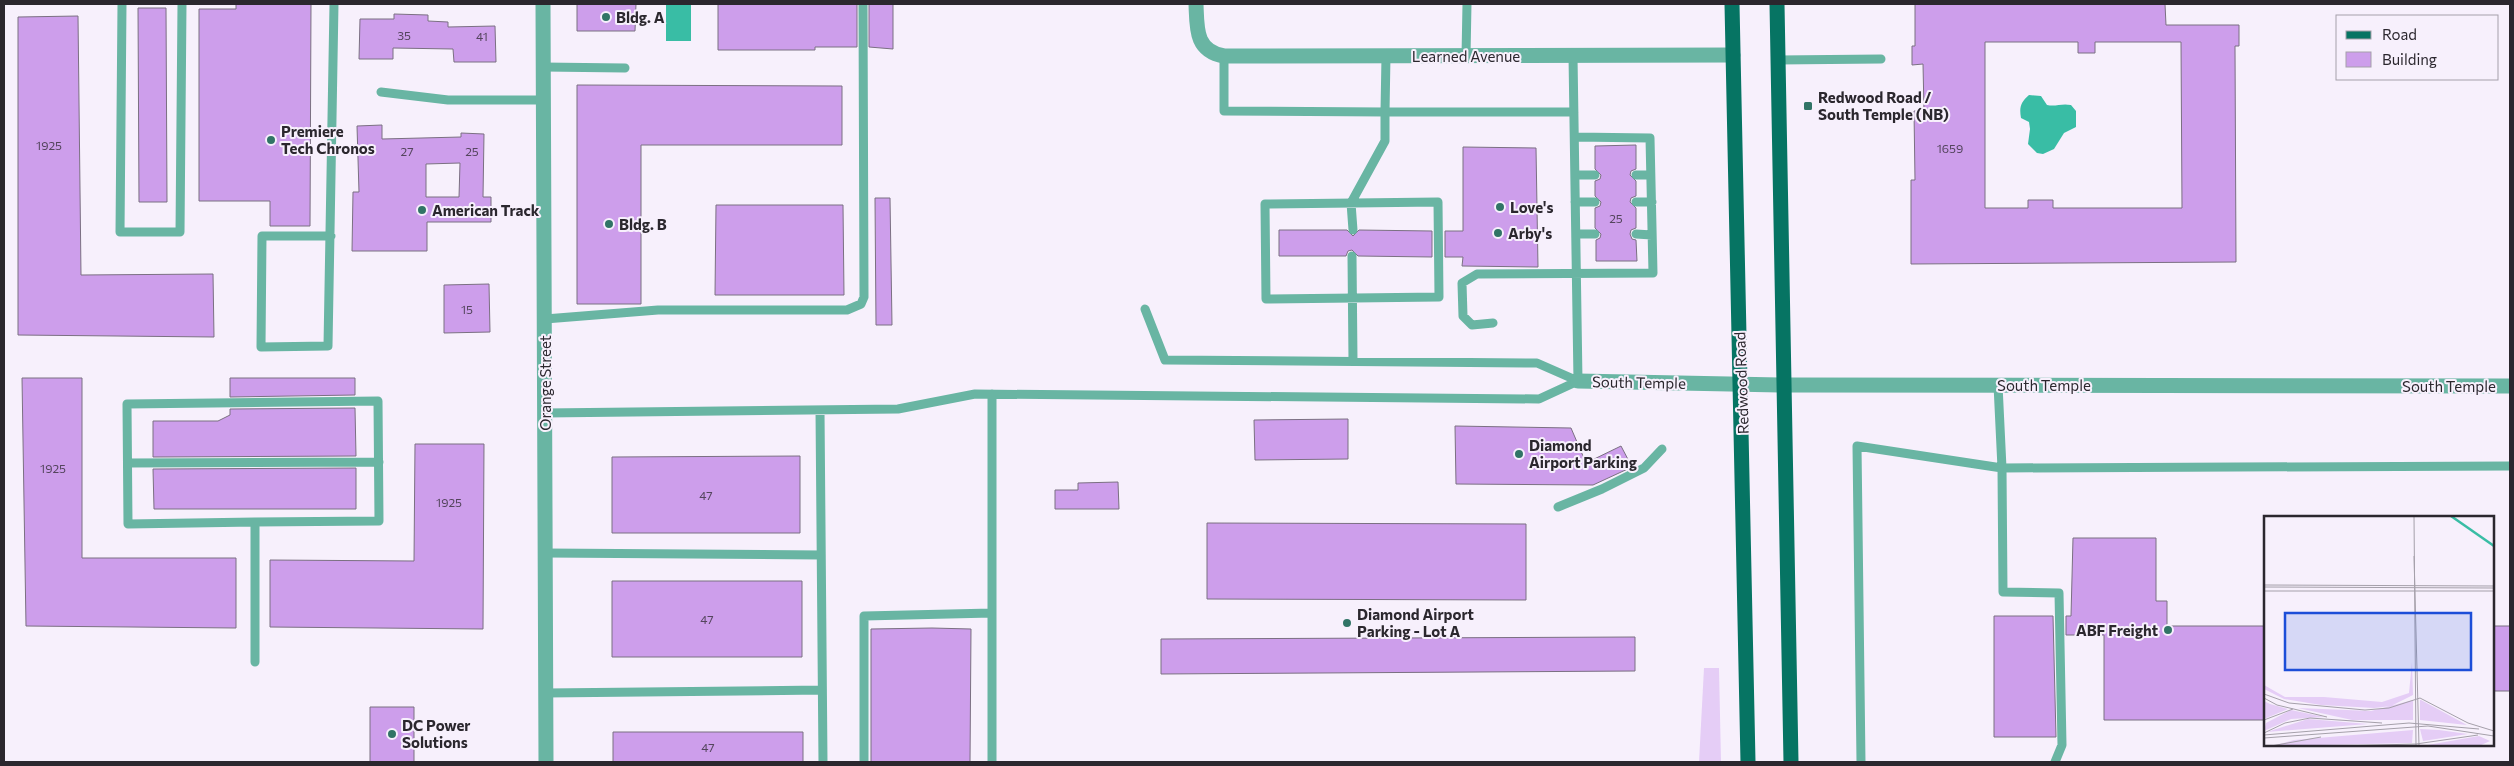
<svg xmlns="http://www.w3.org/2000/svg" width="2514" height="766" viewBox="0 0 2514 766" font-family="Commissioner,sans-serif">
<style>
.green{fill:#e5cdf6}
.water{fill:#39bda5}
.building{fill:#cd9eeb;stroke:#7b7082;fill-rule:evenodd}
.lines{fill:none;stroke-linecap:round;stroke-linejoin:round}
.lane{stroke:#69b5a3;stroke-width:9}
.street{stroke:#69b5a3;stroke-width:15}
.primary{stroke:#067463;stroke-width:15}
.poi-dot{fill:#317466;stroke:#f7f0fc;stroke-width:2}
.labels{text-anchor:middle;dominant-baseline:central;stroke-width:4;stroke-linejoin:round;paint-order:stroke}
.number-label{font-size:12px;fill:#54455d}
.poi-label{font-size:15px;font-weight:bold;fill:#2b272e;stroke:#f7f0fc;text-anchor:start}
.street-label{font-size:15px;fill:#2b272e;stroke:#f7f0fc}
.inset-river{fill:none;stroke:#39bda5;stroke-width:2.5}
.inset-road{fill:none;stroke:#a5a0aa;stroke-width:1}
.view{fill:#1d4ed8;fill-opacity:0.15;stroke:#1d4ed8;stroke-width:2.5}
.inset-edge{fill:none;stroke:#2b272e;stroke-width:2.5}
</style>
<rect width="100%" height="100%" fill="#f7f0fc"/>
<path class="green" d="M 1704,668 L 1719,668 L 1721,762 L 1699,762 Z"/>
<path class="water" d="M 666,4 L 691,4 L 691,41 L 666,41 Z
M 2029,95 L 2041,96 L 2047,105 C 2056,107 2061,103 2071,105 L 2076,111 L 2076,127 L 2064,133 L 2054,149 L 2043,154 L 2037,153 L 2028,144 L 2030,129 L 2029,122 L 2021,118 C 2019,107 2021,102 2029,95 Z"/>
<path class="building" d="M 236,4 L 311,4 L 310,226 L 270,226 L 270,201 L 199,201 L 199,9 L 236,9 Z
M 577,4 L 636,4 L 635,31 L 577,31 Z
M 718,4 L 857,4 L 857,47 L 815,47 L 815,50 L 718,50 Z
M 869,4 L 893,4 L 893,49 L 869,47 Z
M 1915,4 L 2165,4 L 2166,25 L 2239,25 L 2239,46 L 2235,46 L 2236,262 L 1911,264 L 1911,180 L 1915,180 L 1914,111 L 1924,111 L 1923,64 L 1912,65 L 1912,46 L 1915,46 ZM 1985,42 L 2078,42 L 2078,53 L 2095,53 L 2095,42 L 2181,42 L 2182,208 L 2053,208 L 2053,200 L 2028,200 L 2028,208 L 1985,208 Z
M 138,8 L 166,8 L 167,202 L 139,202 Z
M 394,14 L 428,15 L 428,21 L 448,22 L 448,27 L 495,26 L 496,62 L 454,62 L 453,49 L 393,48 L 393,59 L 359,59 L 360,19 L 394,19 Z
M 78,16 L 81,275 L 213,274 L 214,337 L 18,335 L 18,17 Z
M 577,85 L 842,86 L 842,145 L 641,145 L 641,304 L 577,304 Z
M 382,125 L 382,139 L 461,137 L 461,133 L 484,134 L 483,197 L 491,197 L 491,222 L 427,222 L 427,251 L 352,251 L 353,192 L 359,192 L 357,126 ZM 460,163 L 459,197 L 426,197 L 426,164 Z
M 1636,145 L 1636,169 L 1631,171 L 1630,175 L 1636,181 L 1636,196 L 1631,198 L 1630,202 L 1636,208 L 1636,228 L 1631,230 L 1630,234 L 1632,239 L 1636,240 L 1637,261 L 1596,261 L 1596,240 L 1600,238 L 1601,234 L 1595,228 L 1595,208 L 1600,206 L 1601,202 L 1595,196 L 1595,181 L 1600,179 L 1601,175 L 1595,169 L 1595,146 Z
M 1463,147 L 1536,148 L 1538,267 L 1462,266 L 1463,257 L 1445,257 L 1445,231 L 1463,231 Z
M 875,198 L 890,198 L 892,325 L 876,325 Z
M 716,205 L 843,205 L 844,295 L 715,295 Z
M 1279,230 L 1347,230 L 1353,236 L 1359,230 L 1432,231 L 1432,257 L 1358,256 L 1352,250 L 1348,251 L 1346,256 L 1279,256 Z
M 489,284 L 490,332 L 444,333 L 444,285 Z
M 22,378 L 82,378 L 82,558 L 236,558 L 236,628 L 26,626 Z
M 230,378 L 355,378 L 355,395 L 230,397 Z
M 355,408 L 356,456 L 153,457 L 153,421 L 218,421 L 230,415 L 230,409 Z
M 1348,419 L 1348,459 L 1255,460 L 1254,420 Z
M 1455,426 L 1571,428 L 1586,463 L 1621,446 L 1632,467 L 1593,485 L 1456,484 Z
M 415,444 L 484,444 L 483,629 L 270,627 L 270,560 L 414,561 Z
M 800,456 L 800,533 L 612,533 L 612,457 Z
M 356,468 L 356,509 L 154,509 L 153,469 Z
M 1118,482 L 1119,509 L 1055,509 L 1055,490 L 1078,490 L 1078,483 Z
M 1207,523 L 1526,524 L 1526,600 L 1207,599 Z
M 2073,538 L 2156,538 L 2156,601 L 2167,601 L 2167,626 L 2265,626 L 2265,720 L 2104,720 L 2104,635 L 2066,635 L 2066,616 L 2071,616 Z
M 612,581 L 802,581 L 802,657 L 612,657 Z
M 1994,616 L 2053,616 L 2056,737 L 1994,737 Z
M 2493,626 L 2510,626 L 2510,691 L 2493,691 Z
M 932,628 L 971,629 L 970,762 L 871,762 L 871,629 Z
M 1635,637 L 1635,671 L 1161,674 L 1161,639 Z
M 370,707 L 414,707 L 414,762 L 370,762 Z
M 613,732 L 803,732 L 803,762 L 613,762 Z"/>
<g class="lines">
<path class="lane" d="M 122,4 L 120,232 L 180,232 L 182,4
M 1224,56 L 1224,111 L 1385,112 L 1385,141 L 1351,203 L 1353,230
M 1386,56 L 1385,112 L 1574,112
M 1466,56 L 1467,4
M 1573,56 L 1578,381
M 1777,60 L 1881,59
M 543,67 L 625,68
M 381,92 L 448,100 L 543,100
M 1575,175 L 1595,175
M 1636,175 L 1650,175
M 1438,202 L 1439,297 L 1266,299 L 1265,204 Z
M 1575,202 L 1595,202
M 1636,202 L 1652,202
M 1576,234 L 1595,234
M 1636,234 L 1652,235
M 331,236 L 262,236 L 261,347 L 328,346 L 334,4
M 1352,256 L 1353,361
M 1145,309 L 1165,360 L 1537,363 L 1578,381
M 545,319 L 658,310 L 847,310 L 861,304 L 864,297 L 863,4
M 1493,323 L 1472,325 L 1463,316 L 1462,283 L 1477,274 L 1653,273 L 1650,138 L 1575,137
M 1998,385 L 2002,468 L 2003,592 L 2059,593 L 2062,745 L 2055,762
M 820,410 L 823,762
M 545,413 L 898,409 L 975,394 L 1539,399 L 1578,381
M 128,463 L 379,462
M 1558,507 L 1602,489 L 1644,468 L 1662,449
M 255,522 L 128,524 L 127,404 L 378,401 L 379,521 L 255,522 L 255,662
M 545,553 L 821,555
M 546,693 L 822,690
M 864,762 L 864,616 L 992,613
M 992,762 L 992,394
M 1861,762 L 1857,446 L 2002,468 L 2510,466"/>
<path class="street" d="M 543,4 L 546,762
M 1196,4 C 1197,28 1195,51 1224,56 L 1733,55
M 1578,381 L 1783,385 L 2510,386"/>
<path class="primary" d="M 1732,4 L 1748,762
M 1777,4 L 1791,762"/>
</g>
<g class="poi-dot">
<circle cx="606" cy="17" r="5"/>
<rect x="1803" y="101" width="10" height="10" rx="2.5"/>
<circle cx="271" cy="140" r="5"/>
<circle cx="1500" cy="207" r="5"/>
<circle cx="422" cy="210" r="5"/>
<circle cx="609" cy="224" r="5"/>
<circle cx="1498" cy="233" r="5"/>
<circle cx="1519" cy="454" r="5"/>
<circle cx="1347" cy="623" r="5"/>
<circle cx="2168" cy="630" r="5"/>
<circle cx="392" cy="734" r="5"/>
</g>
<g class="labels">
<g class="number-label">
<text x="404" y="35">35</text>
<text x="482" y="36">41</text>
<text x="49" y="145">1925</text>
<text x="1950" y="148">1659</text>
<text x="407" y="151">27</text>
<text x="472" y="151">25</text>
<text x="1616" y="218">25</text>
<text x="467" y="309">15</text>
<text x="53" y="468">1925</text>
<text x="706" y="495">47</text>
<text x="449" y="502">1925</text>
<text x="707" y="619">47</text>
<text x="708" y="747">47</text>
</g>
<g class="poi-label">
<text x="616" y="17">Bldg. A</text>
<text x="1818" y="97">Redwood Road /<tspan x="1818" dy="17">South Temple (NB)</tspan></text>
<text x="281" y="131">Premiere<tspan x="281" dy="17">Tech Chronos</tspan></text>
<text x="1510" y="207">Love's</text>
<text x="432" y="210">American Track</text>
<text x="619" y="224">Bldg. B</text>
<text x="1508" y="233">Arby's</text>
<text x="1529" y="445">Diamond<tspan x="1529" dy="17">Airport Parking</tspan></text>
<text x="1357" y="614">Diamond Airport<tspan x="1357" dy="17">Parking - Lot A</tspan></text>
<text x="2158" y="630" text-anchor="end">ABF Freight</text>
<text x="402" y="725">DC Power<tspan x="402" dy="17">Solutions</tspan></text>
</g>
<g class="street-label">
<text x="1466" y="56">Learned Avenue</text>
<text transform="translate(1639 382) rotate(1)">South Temple</text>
<text transform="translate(545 383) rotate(-90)">Orange Street</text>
<text transform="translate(1741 383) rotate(-92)">Redwood Road</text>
<text x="2044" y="385">South Temple</text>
<text x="2449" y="386">South Temple</text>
</g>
</g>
<g transform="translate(2264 516)">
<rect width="230" height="230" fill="#f7f0fc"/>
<path d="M 148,146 L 149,179 L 127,190 L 110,192 L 57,189 L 20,183 L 0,173 L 0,169 L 21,181 L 60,181 L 118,186 L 145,177 ZM 149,184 L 149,204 L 88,204 L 34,192 L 107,195 ZM 156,184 L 157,184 L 203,209 L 156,204 ZM 0,185 L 6,188 L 24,193 L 0,203 ZM 27,194 L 60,201 L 27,203 L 0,215 L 2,207 ZM 44,203 L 104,208 L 3,216 ZM 156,213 L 175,214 L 204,218 L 159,225 ZM 149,214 L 148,227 L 8,230 L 30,224 ZM 215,220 L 226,225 L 215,230 L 158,230 Z" fill="#e5cdf6"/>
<path class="inset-river" d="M 187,0 L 230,30"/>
<path class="inset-road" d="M 150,0 L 152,230M 150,40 L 155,230M 0,69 L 230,70M 0,71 L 230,72M 0,75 L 230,75M 0,178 L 25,187 L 101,194 L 125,192 L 156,182 L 204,207 L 230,215M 0,182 L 13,189 L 63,201M 0,204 L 29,193M 0,217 L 21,207 L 46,202 L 118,207M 0,219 L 145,207 L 215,213M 0,222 L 164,210 L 230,220M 7,230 L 57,221M 75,230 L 152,228 L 214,219"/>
<path class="view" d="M 21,97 L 207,97 L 207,154 L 21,154 Z"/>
<rect width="230" height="230" class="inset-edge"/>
</g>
<rect width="2514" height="766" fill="none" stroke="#2b272e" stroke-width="10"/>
<rect x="2336" y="15" width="162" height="65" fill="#f7f0fc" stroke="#a5a0aa"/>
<rect x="2346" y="31" width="25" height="8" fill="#067463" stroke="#a5a0aa"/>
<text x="2382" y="40" font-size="15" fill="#2b272e">Road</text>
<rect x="2346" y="52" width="25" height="15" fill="#cd9eeb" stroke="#a5a0aa"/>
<text x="2382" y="65" font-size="15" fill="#2b272e">Building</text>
</svg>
